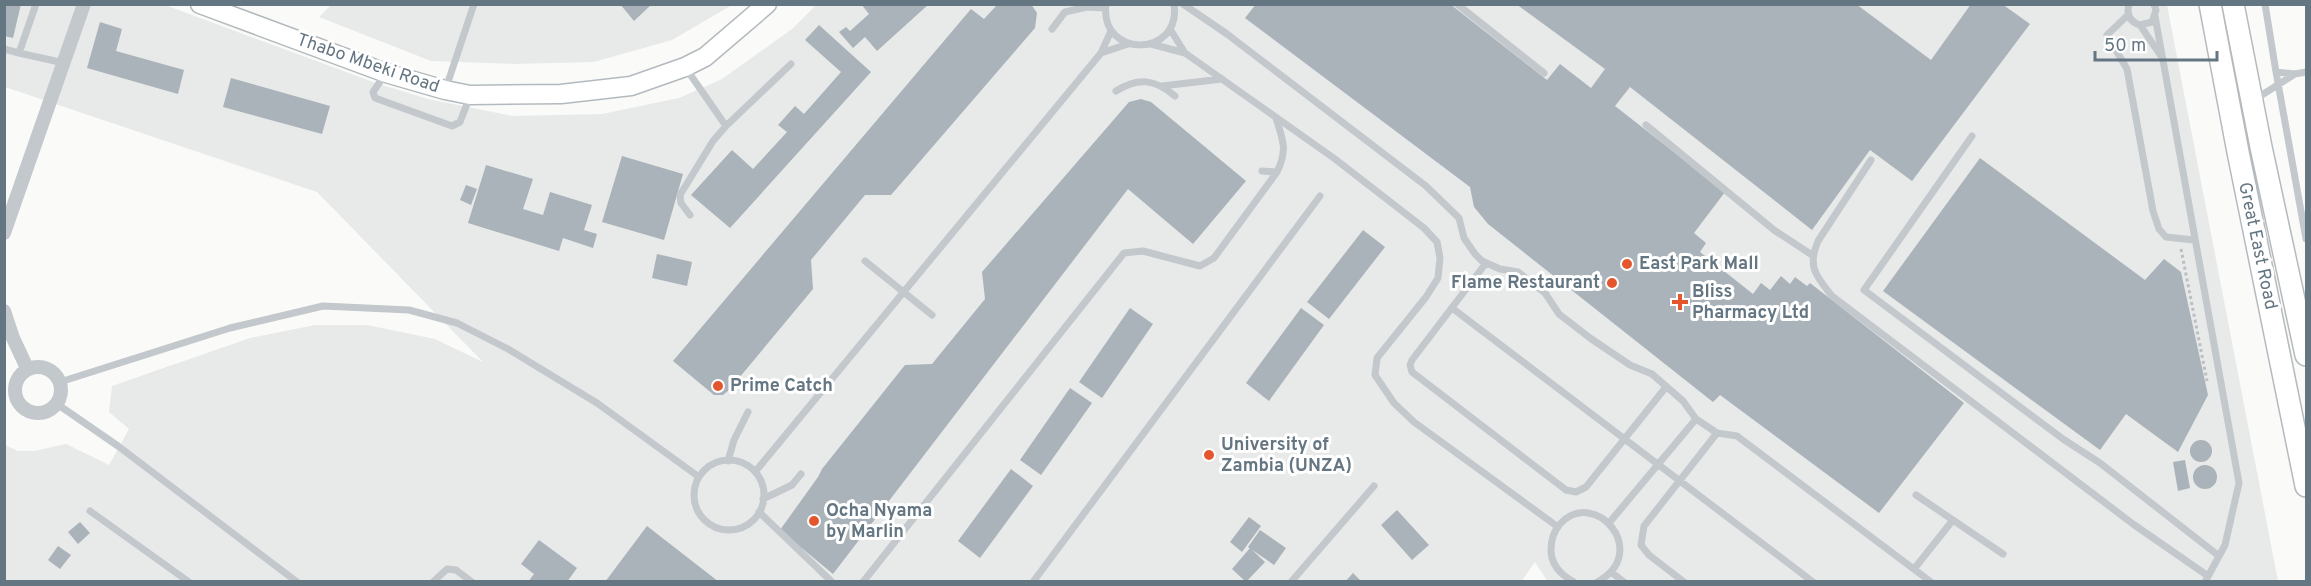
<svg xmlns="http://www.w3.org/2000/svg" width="2311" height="586" viewBox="0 0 2311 586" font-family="Overpass,sans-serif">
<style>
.built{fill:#e8e9e9}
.building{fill:#aab3b9}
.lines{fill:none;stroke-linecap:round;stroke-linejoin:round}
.secondary-casing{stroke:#b3babf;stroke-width:21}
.primary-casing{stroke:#b5babe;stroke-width:24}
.path{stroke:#bbbfc2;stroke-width:3;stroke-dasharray:3 3;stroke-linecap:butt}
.lane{stroke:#c3c8cc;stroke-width:7}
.street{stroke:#c3c8cc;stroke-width:14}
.secondary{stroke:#fff;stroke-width:18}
.primary{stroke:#fff;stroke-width:21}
.poi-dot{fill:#e4572e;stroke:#fff;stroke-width:2}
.labels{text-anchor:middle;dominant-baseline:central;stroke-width:6;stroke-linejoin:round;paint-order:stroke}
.street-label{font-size:18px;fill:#657683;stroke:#fff}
.poi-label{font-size:18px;font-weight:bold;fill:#657683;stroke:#fff;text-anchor:start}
</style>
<rect width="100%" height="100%" fill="#fafaf8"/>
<path class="built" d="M 5,4 L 165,5 L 376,83 L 428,99 L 512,116 L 602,114 L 679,98 L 722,79 L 792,29 L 816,5 L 2167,5 L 2278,581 L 1548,582 L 1535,562 L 1521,582 L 5,581 L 5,445 L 18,451 L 34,451 L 66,444 L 109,465 L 129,429 L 109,412 L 112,386 L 250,338 L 315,325 L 367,325 L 435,339 L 483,362 L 317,192 L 5,87 Z
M 332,4 L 732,5 L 672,40 L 594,62 L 514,64 L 431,61 L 319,17 Z"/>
<path class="building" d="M 4,4 L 21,4 L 13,38 L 4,36 Z
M 620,4 L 652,4 L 634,21 Z
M 861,4 L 929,4 L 877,51 L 865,37 L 853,48 L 839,32 L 846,27 L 850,31 L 869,14 Z
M 998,4 L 1031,4 L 1037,13 L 1035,28 L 891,195 L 865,195 L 811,260 L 813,289 L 729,390 L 723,395 L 714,395 L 673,361 L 971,9 L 984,19 Z
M 1256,4 L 1450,4 L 1547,80 L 1560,64 L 1591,88 L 1605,69 L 1516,4 L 1856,4 L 1931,60 L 1971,4 L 2002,4 L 2030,24 L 1912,181 L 1870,150 L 1812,230 L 1630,87 L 1615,106 L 1725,192 L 1694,233 L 1706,243 L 1700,252 L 1753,294 L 1761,283 L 1770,290 L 1781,276 L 1790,284 L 1795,277 L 1807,286 L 1810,283 L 1964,403 L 1879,513 L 1720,395 L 1713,402 L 1488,224 L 1474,207 L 1470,187 L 1245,18 Z
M 100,22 L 122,29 L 116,51 L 184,70 L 178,94 L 87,68 Z
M 819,25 L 871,72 L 730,228 L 691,195 L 732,150 L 753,169 L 787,132 L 778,125 L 795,106 L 804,114 L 841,72 L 805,40 Z
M 231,78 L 330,106 L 322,134 L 223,107 Z
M 1141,99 L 1151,102 L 1246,181 L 1193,244 L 1128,189 L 833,574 L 780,530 L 818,477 L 822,469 L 905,365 L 932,364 L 985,299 L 982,272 L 1129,102 Z
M 622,156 L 683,174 L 664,240 L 602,222 Z
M 1980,158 L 2145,280 L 2164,259 L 2181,272 L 2208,395 L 2178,452 L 2126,414 L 2100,450 L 1883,291 Z
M 486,165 L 533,179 L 523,209 L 543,215 L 550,192 L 592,205 L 584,230 L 597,234 L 593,248 L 563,238 L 559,251 L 468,223 Z
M 466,185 L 477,189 L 471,205 L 460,200 Z
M 1363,230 L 1385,247 L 1329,319 L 1307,302 Z
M 657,254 L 692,262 L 687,286 L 652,278 Z
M 1130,308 L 1153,324 L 1102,398 L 1079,382 Z
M 1301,308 L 1324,325 L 1269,401 L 1246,383 Z
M 1070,388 L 1092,403 L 1041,475 L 1020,460 Z
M2190 451a11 11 0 1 1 22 0a11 11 0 1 1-22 0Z
M 2185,460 L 2190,488 L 2178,491 L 2173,462 Z
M2193 477a12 12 0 1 1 24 0a12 12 0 1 1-24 0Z
M 1011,469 L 1033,486 L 980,558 L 958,541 Z
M 1397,510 L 1429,545 L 1412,560 L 1381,525 Z
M 1249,517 L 1261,526 L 1242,552 L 1230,542 Z
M 80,522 L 90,533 L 78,544 L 68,532 Z
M 647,526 L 719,582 L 605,582 Z
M 1260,530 L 1286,548 L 1274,565 L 1248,547 Z
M 539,540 L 577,568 L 567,582 L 528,582 L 534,574 L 521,564 Z
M 58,546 L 71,555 L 60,569 L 48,560 Z
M 1250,548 L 1265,562 L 1246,582 L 1232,569 Z
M 1353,573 L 1362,582 L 1345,582 Z"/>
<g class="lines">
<defs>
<path id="secondary" d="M 200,4 L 386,73 L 445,90 L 470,95 L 561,94 L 631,86 L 685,67 L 705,57 L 767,4"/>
<path id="primary" d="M 2210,4 L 2238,152 L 2306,486
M 2233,4 L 2261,147 L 2306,355"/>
</defs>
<use href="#secondary" class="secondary-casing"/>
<use href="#primary" class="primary-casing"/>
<path class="path" d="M 2181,249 L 2207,381"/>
<path class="lane" d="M 36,4 L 19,53 L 64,63
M 1106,4 C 1099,59 1182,58 1174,4
M 1183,4 L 1227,34 L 1426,186 L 1459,218 L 1464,238 L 1475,254 L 1482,261 L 1500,269 L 1518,272 L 1545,293 L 1559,314 L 1590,338 L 1630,365 L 1652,374 L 1683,401 L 1696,419 L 1717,433 L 1737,436 L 1931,582
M 1457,4 L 1544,73
M 2129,4 C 2126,15 2130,22 2140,25 L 2152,22 L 2156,10 L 2154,4
M 2265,4 L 2276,72 L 2295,74 L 2306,72
M 2128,15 L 2107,35 L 2127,69 L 2153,211 L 2159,229 L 2166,237 L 2194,240
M 2155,16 L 2239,483 L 2225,545 L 2205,582
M 2140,25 L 2161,56
M 1052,29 L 1065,12 L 1087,7 L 1105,8
M 1170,29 L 1185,53
M 1151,44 L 1185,53 L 1335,159 L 1424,228 L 1437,242 L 1440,258 L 1438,278 L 1426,297 L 1377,358 L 1375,375 L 1394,403 L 1414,422 L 1558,527
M 4,49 L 19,53
M 1101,53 L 1128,44
M 685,67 L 726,126 L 713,141 L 680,195 L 681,203 L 690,215
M 2276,72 L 2306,239
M 386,73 L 373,92 L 375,98 L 452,126 L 460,122 L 470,96
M 1162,86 L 1222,79
M 446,88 L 474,4
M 1116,91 C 1138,77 1155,79 1175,96
M 2254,100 L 2295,74
M 1646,125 L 1774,230 L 1812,255
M 726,126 L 791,64
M 1972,136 L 1864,290 L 2063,439 L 2100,463 L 2219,556
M 1871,160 L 1818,241 C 1807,267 1816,276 1832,296 L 2133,524 L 2208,576
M 1262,171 L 1277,172 C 1288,149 1283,141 1276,118
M 865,261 L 932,315
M 1486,263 L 1412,360 L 1410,365 L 1412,372 L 1566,490 L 1576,492 L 1586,487 L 1666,387
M 1452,308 L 1813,582
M 60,382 L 230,328 L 323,306 L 409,310 L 457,323 L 508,349 L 597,403 L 699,477
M 57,404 L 118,446 L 297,582
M694 495a35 35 0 1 1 70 0a35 35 0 1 1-70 0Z
M 728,461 L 734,440 L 748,412
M 755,472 L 1101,53 L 1111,31
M 1916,495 L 2003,554
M 763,499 L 792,485 L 801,474
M 90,511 L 189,582
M 759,512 L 832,582
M 1609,523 L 1696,419
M 1914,569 L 1953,520
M 1611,572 L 1624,582
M 433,582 L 447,569 L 456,570 L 472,582
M 863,582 L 1124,253 L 1143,251 L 1200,266 L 1214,258 L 1277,172
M 1033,582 L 1320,196
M 1291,582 L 1374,486
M 1574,582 C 1561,575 1551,565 1551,550 C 1551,540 1554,531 1560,524 C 1595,486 1652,553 1597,582
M 1684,582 L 1649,555 L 1641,545 L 1644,526 L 1717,433"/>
<path class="street" d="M 4,233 L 84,4
M 4,311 L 13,338 L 27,368
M15 390a23 23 0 1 1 46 0a23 23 0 1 1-46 0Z"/>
<use href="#secondary" class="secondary"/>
<use href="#primary" class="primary"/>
</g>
<g class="poi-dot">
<circle cx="1627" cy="264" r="6"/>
<circle cx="1612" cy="283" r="6"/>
<path d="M1677 293h6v6h6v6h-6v6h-6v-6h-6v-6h6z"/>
<circle cx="718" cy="386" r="6"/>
<circle cx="1209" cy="455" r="6"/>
<circle cx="814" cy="521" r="6"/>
</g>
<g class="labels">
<g class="street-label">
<text transform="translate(368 64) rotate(19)">Thabo Mbeki Road</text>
<text transform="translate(2257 246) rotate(78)">Great East Road</text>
</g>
<g class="poi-label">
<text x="1639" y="264">East Park Mall</text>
<text x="1600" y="283" text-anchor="end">Flame Restaurant</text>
<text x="1692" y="292">Bliss<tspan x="1692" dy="21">Pharmacy Ltd</tspan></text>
<text x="730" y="386">Prime Catch</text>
<text x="1221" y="445">University of<tspan x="1221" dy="21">Zambia (UNZA)</tspan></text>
<text x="826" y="511">Ocha Nyama<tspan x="826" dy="21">by Marlin</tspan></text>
</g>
</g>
<rect width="2311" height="586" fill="none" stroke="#657683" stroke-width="12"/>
<path d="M2095 51v9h122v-9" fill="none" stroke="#657683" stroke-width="3"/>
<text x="2104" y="51" font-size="18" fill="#657683" stroke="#ffffff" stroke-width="4.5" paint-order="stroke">50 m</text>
</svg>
